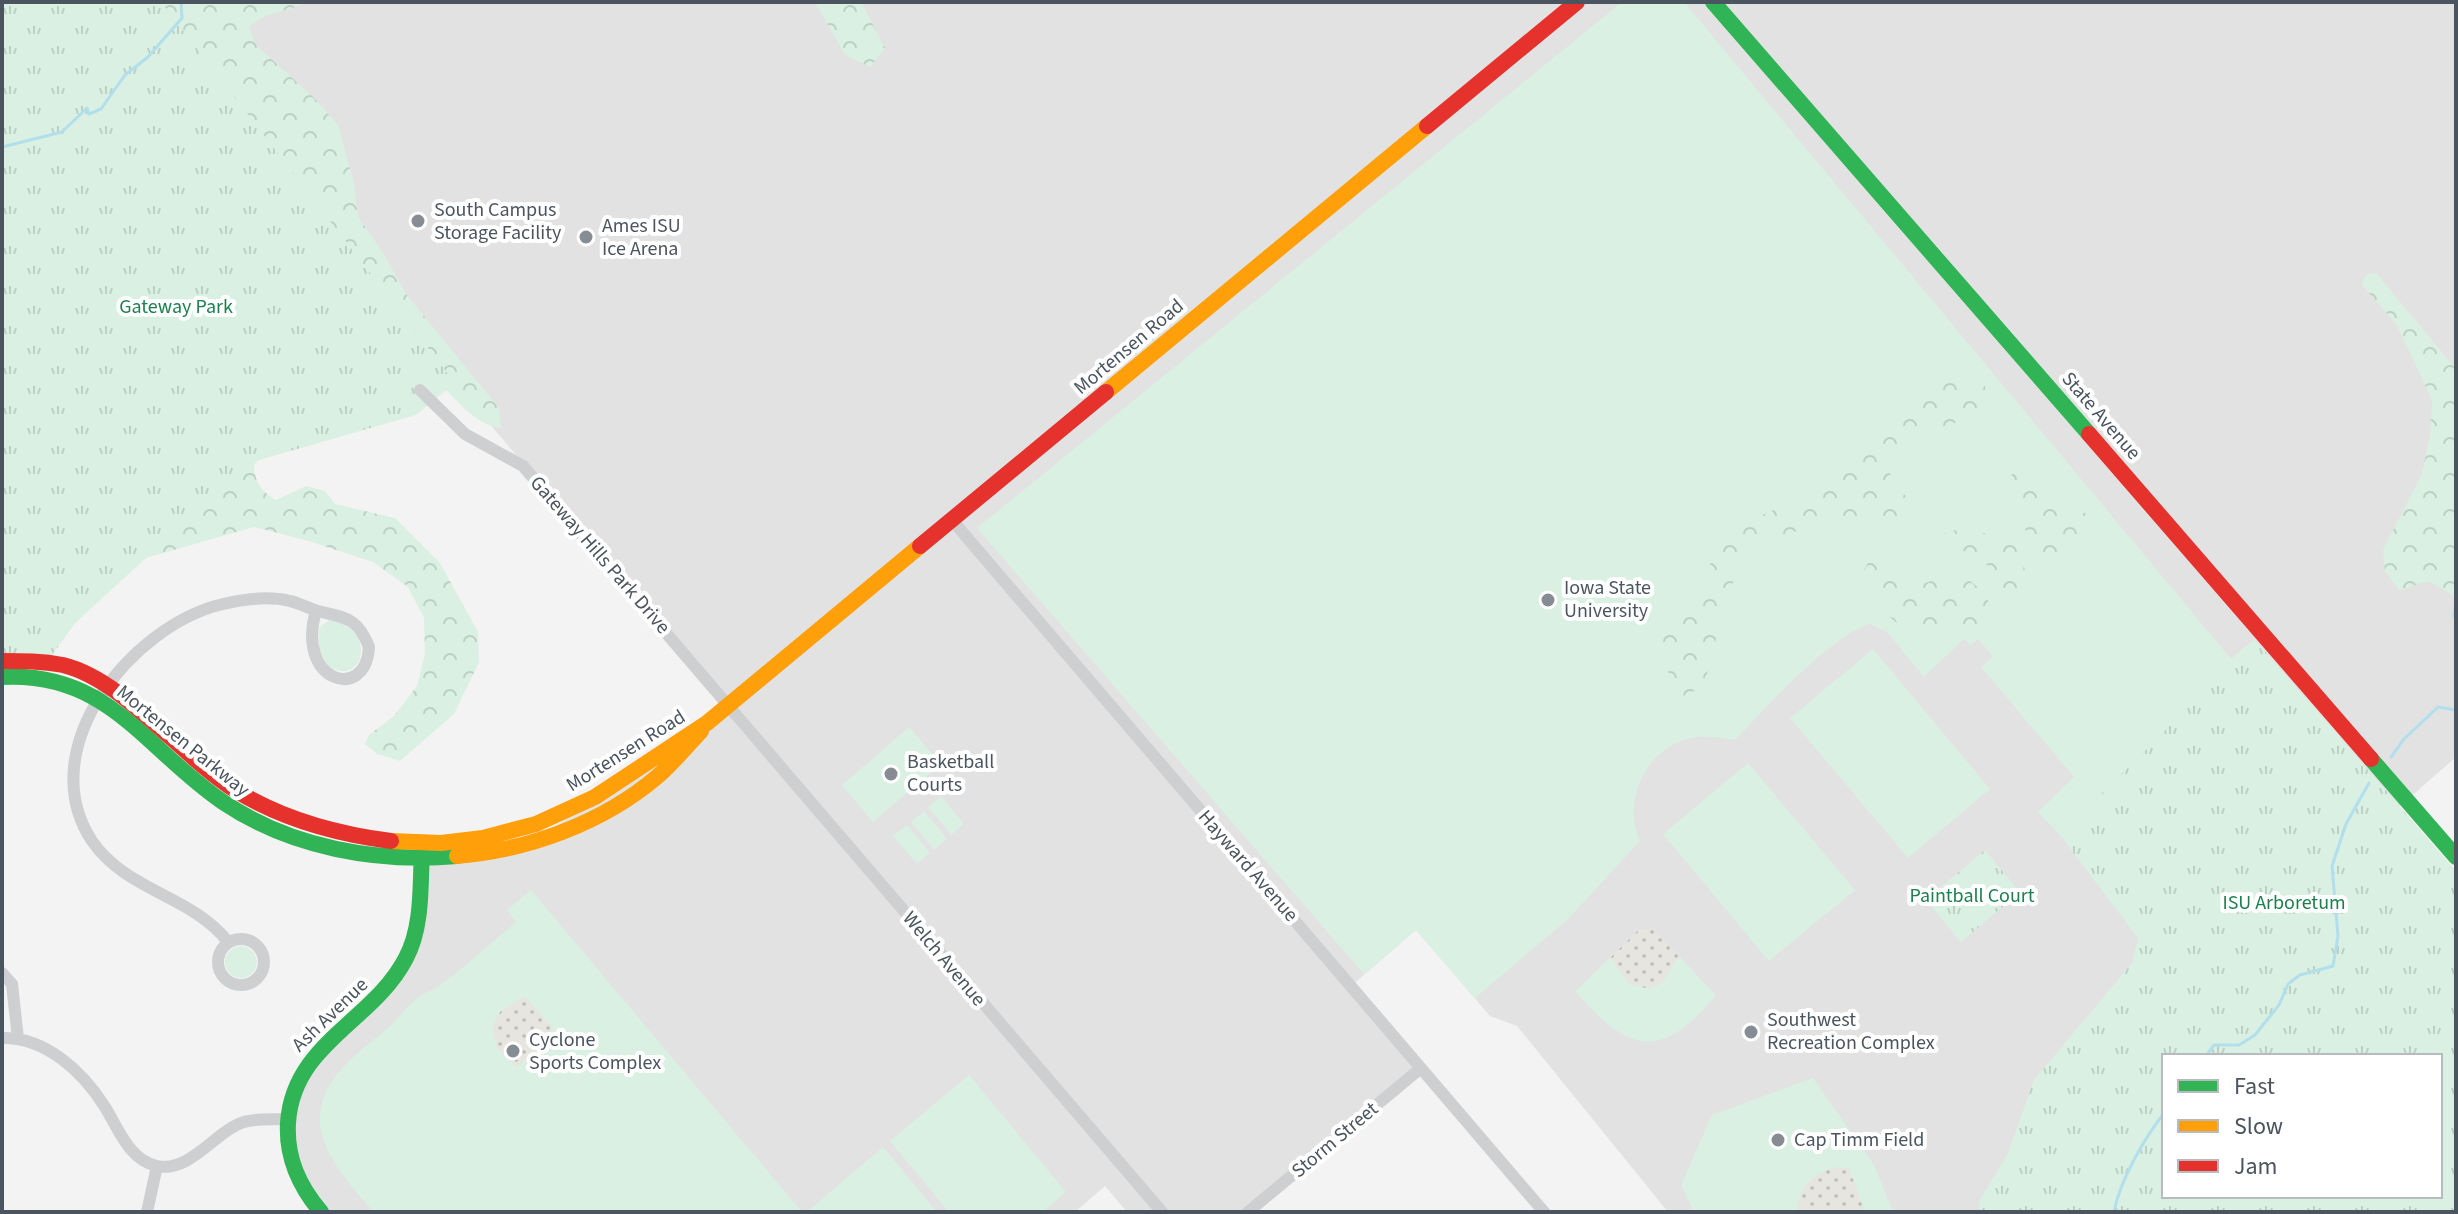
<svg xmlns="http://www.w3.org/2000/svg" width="2458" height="1214" viewBox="0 0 2458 1214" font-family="'Source Sans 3',sans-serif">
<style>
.education{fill:#e2e2e3;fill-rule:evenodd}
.green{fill:#daf0e2}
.forest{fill:url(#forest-crowns)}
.sand{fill:url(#sand-dots)}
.park{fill:url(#park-tufts);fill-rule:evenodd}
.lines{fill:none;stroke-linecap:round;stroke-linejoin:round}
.stream{stroke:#b2dfec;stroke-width:3}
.street{stroke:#cdcfd1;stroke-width:12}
.fast{stroke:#30b455;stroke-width:16}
.slow{stroke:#ff9f0a;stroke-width:16}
.jam{stroke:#e5322d;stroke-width:16}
.poi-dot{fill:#868c93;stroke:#fff;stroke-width:3}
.labels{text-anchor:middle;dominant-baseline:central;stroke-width:8;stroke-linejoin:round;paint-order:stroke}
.poi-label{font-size:20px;fill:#4b555f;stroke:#fff;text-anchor:start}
.park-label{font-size:20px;fill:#1d7f4e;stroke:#fff}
.street-label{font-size:20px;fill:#4b555f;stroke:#fff}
</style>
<defs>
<pattern id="forest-crowns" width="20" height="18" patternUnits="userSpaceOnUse" patternTransform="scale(2)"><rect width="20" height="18" fill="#daf0e2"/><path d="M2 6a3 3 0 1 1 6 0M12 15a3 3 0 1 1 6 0" fill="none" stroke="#bdd0c4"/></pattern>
<pattern id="sand-dots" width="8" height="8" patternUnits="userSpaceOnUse" patternTransform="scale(2)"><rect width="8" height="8" fill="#e6e5e0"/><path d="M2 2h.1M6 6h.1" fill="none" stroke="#bcbcb9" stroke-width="1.8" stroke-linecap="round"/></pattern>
<pattern id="park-tufts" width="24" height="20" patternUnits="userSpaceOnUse" patternTransform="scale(2)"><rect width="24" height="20" fill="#daf0e2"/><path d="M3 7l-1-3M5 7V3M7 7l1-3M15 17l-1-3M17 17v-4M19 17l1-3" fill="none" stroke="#bdd0c4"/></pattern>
</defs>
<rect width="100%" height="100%" fill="#f4f3f3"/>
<path class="education" d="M 161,2 L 2456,2 L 2456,757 L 2399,807 L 2456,871 L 2456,1212 L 1668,1212 L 1517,1026 L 1490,1016 L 1416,930 L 1351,986 L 1421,1068 L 1248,1212 L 1127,1212 L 1105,1186 L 1075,1212 L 320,1212 L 295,1174 L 292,1091 L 407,957 L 422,860 L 527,846 L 728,705 L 455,383 ZM 2164,1056 L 2440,1056 L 2440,1196 L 2164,1196 Z"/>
<path class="green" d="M 1622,2 L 1684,2 L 2231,659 L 2157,739 L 2060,835 L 2038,812 L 2074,777 L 1981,667 L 1993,656 L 1978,639 L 1971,645 L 1964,639 L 1924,677 L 1887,632 L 1870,624 C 1829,637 1766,708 1735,740 C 1722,738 1710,736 1697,737 C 1649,743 1620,798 1640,841 L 1567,920 L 1475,998 L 1416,930 L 1364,974 L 977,528 Z
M 329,620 C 380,628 363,689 328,666 L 319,649 L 319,628 Z
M 1873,649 L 1990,789 L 1908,858 L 1790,718 Z
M 909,727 L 941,764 L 873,822 L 842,785 Z
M 1748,763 L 1855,890 L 1769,961 L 1663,834 Z
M 941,796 L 964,824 L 951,835 L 928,807 Z
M 924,811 L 947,839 L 934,850 L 911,822 Z
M 907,825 L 930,853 L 917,864 L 893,836 Z
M 531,890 L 802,1212 L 374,1212 C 353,1189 323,1156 320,1124 C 317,1079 360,1052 389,1027 C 399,1018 407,1005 419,997 C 425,992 434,990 440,985 C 467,966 491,943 516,922 L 507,910 Z
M 1640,929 L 1653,929 L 1716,995 C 1661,1063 1627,1052 1575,991 Z
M225 962a16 16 0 1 1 32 0a16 16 0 1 1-32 0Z
M 969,1075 L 1066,1192 L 1043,1212 L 949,1212 L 890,1141 Z
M 1813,1078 L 1874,1165 L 1893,1212 L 1694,1212 L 1681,1185 L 1712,1115 Z
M 883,1147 L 937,1212 L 809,1212 L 808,1211 Z"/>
<path class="forest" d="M 2,2 L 307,2 C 286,13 268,10 249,27 L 256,45 L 313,97 L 338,125 L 354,183 L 358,217 L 382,251 L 406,294 L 499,408 L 501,428 C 475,425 456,399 438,382 Z
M 815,2 L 861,2 L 885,48 L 870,67 L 845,55 Z
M 2376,273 L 2456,369 L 2456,597 L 2428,581 L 2399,590 L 2385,571 L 2383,550 L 2422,474 L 2430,435 L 2432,400 L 2397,325 L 2362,285 L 2363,279 L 2368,274 Z
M 1970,372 L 1980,375 L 1990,399 L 1988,406 L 1898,452 L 1887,468 L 1898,488 L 1910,500 C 1896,532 1863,523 1834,524 C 1818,524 1777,535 1764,545 C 1744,559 1731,584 1723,606 C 1713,632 1718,689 1682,696 L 1674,691 L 1656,631 C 1669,621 1683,612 1693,599 C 1706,581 1709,558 1725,540 C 1745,518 1769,515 1793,500 C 1850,465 1908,392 1970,372 Z
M 254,451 C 253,476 255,487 276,500 L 306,486 L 325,491 L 335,504 L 395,518 L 440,563 L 478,632 L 479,662 L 454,714 L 400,761 L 377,754 L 365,744 L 369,735 L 394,716 L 417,686 L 425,654 L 424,618 L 408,587 L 373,562 L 305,540 L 254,527 L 146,558 L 74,624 L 57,648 L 2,559 Z
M 2015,472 L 2085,513 L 2093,524 C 2084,545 2064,566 2042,571 L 2022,521 L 2003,485 L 2008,477 Z
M 1950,530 L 2007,535 C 2021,554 2035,578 2017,598 L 2009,599 C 2001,581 1991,564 1973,555 C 1960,548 1949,549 1942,535 Z
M 1885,557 L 1919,584 L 1929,582 L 1939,572 C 1968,572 1981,588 1995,611 L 1990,624 C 1980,628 1972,628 1960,630 C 1950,632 1941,636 1930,636 C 1896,635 1872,600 1864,570 L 1870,559 Z"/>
<path class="sand" d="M 1640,929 L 1653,929 L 1680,957 C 1668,968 1669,983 1650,989 L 1629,984 L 1610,958 Z
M 524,996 L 553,1028 L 552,1038 L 517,1067 L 497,1048 L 492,1027 L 500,1012 Z
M 1838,1167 L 1849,1168 L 1865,1212 L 1797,1212 C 1798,1187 1814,1172 1838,1167 Z"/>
<path class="park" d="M 2,2 L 161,2 L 455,383 L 416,415 L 259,460 L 109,590 L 74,624 L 48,661 L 2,661 Z
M 2254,639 L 2456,871 L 2456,1212 L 1980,1212 L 1979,1202 L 2008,1153 L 2034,1080 L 2132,963 L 2138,938 L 2060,835 L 2157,739 L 2231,659 ZM 2440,1056 L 2440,1196 L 2164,1196 L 2164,1056 Z
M 1985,850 L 2020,892 L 1961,942 L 1926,900 Z"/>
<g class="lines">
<path class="stream" d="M 2,147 L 62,132 L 87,108 L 89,114 L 101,109 L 125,75 L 148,57 L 182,18 L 181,2
M 2456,599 L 2454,616 L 2456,618
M 2391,757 L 2404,739 L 2438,707 L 2456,710
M 2206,1056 L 2214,1045 L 2239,1045 L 2255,1035 L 2279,1005 L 2288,984 L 2300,975 L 2333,966 L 2338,936 L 2332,866 L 2346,824 L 2369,783
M 2114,1212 C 2120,1180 2144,1139 2164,1113"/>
<path class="street" d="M 420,390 L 465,434 L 523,466 L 1162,1212
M 952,520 L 1544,1212
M218 962a23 23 0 1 1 46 0a23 23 0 1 1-46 0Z
M 228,942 C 193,896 126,891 92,841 C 31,749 132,625 223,604 C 244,599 269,596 290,601 C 300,603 309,609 318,611 C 346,618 358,618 369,647 C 366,703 295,682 316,611
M 2,973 L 12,984 L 18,1039
M 2,1038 C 46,1037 83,1072 105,1107 C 118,1128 129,1160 157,1166 C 191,1173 215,1131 244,1122 C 257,1118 273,1120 287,1119
M 147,1212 L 157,1166
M 1248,1212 L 1421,1068"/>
<path class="fast" d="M 1713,2 L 2089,434
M 2,677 C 109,671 146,750 223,802 C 291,848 377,863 457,856
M 2371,759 L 2456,857
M 321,1212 C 299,1186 286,1158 288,1123 C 293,1043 373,1022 406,958 C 423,926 420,885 422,850"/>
<path class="slow" d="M 1106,392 L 1427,126
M 391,841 L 441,843 L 483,838 L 536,824 L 595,797 L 707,723 L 920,546
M 457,856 C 529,850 603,823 658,776 C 673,763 687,746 701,731"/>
<path class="jam" d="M 1427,126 L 1577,2
M 2089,434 L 2371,759
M 920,546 L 1106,392
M 2,661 C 23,661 42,661 63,665 C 124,680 180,755 235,790 C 282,819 336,834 391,841"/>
</g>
<g class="poi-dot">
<circle cx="418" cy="221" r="8"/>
<circle cx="586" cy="237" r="8"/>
<circle cx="1548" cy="600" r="8"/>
<circle cx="891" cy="774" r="8"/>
<circle cx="1751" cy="1032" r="8"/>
<circle cx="513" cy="1051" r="8"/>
<circle cx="1778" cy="1140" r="8"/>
</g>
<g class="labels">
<g class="poi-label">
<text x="434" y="210">South Campus<tspan x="434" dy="23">Storage Facility</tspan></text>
<text x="602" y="226">Ames ISU<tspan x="602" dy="23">Ice Arena</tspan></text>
<text x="1564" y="588">Iowa State<tspan x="1564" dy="23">University</tspan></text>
<text x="907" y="762">Basketball<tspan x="907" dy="23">Courts</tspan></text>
<text x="1767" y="1020">Southwest<tspan x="1767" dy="23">Recreation Complex</tspan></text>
<text x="529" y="1040">Cyclone<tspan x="529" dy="23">Sports Complex</tspan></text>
<text x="1794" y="1140">Cap Timm Field</text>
</g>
<g class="park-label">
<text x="176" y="307">Gateway Park</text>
<text x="1972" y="896">Paintball Court</text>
<text x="2284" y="903">ISU Arboretum</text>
</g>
<g class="street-label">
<text transform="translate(1129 347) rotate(-40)">Mortensen Road</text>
<text transform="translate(2101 416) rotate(49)">State Avenue</text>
<text transform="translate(600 555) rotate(49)">Gateway Hills Park Drive</text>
<text transform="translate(183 741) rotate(39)">Mortensen Parkway</text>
<text transform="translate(626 751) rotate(-32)">Mortensen Road</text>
<text transform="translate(1248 866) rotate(49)">Hayward Avenue</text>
<text transform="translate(944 959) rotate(50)">Welch Avenue</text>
<text transform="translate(330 1015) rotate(-44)">Ash Avenue</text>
<text transform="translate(1335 1140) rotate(-40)">Storm Street</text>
</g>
</g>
<rect width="2458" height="1214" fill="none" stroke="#4b555f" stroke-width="8"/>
<rect x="2162" y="1054" width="280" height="144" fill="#ffffff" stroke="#b7bbbf" stroke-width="2"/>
<rect x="2178" y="1080" width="40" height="12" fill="#30b455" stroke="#b7bbbf" stroke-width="2"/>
<text x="2234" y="1094" font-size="24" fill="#4b555f">Fast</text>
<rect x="2178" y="1120" width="40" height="12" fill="#ff9f0a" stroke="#b7bbbf" stroke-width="2"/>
<text x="2234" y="1134" font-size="24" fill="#4b555f">Slow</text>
<rect x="2178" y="1160" width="40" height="12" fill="#e5322d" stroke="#b7bbbf" stroke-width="2"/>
<text x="2234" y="1174" font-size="24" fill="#4b555f">Jam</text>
</svg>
